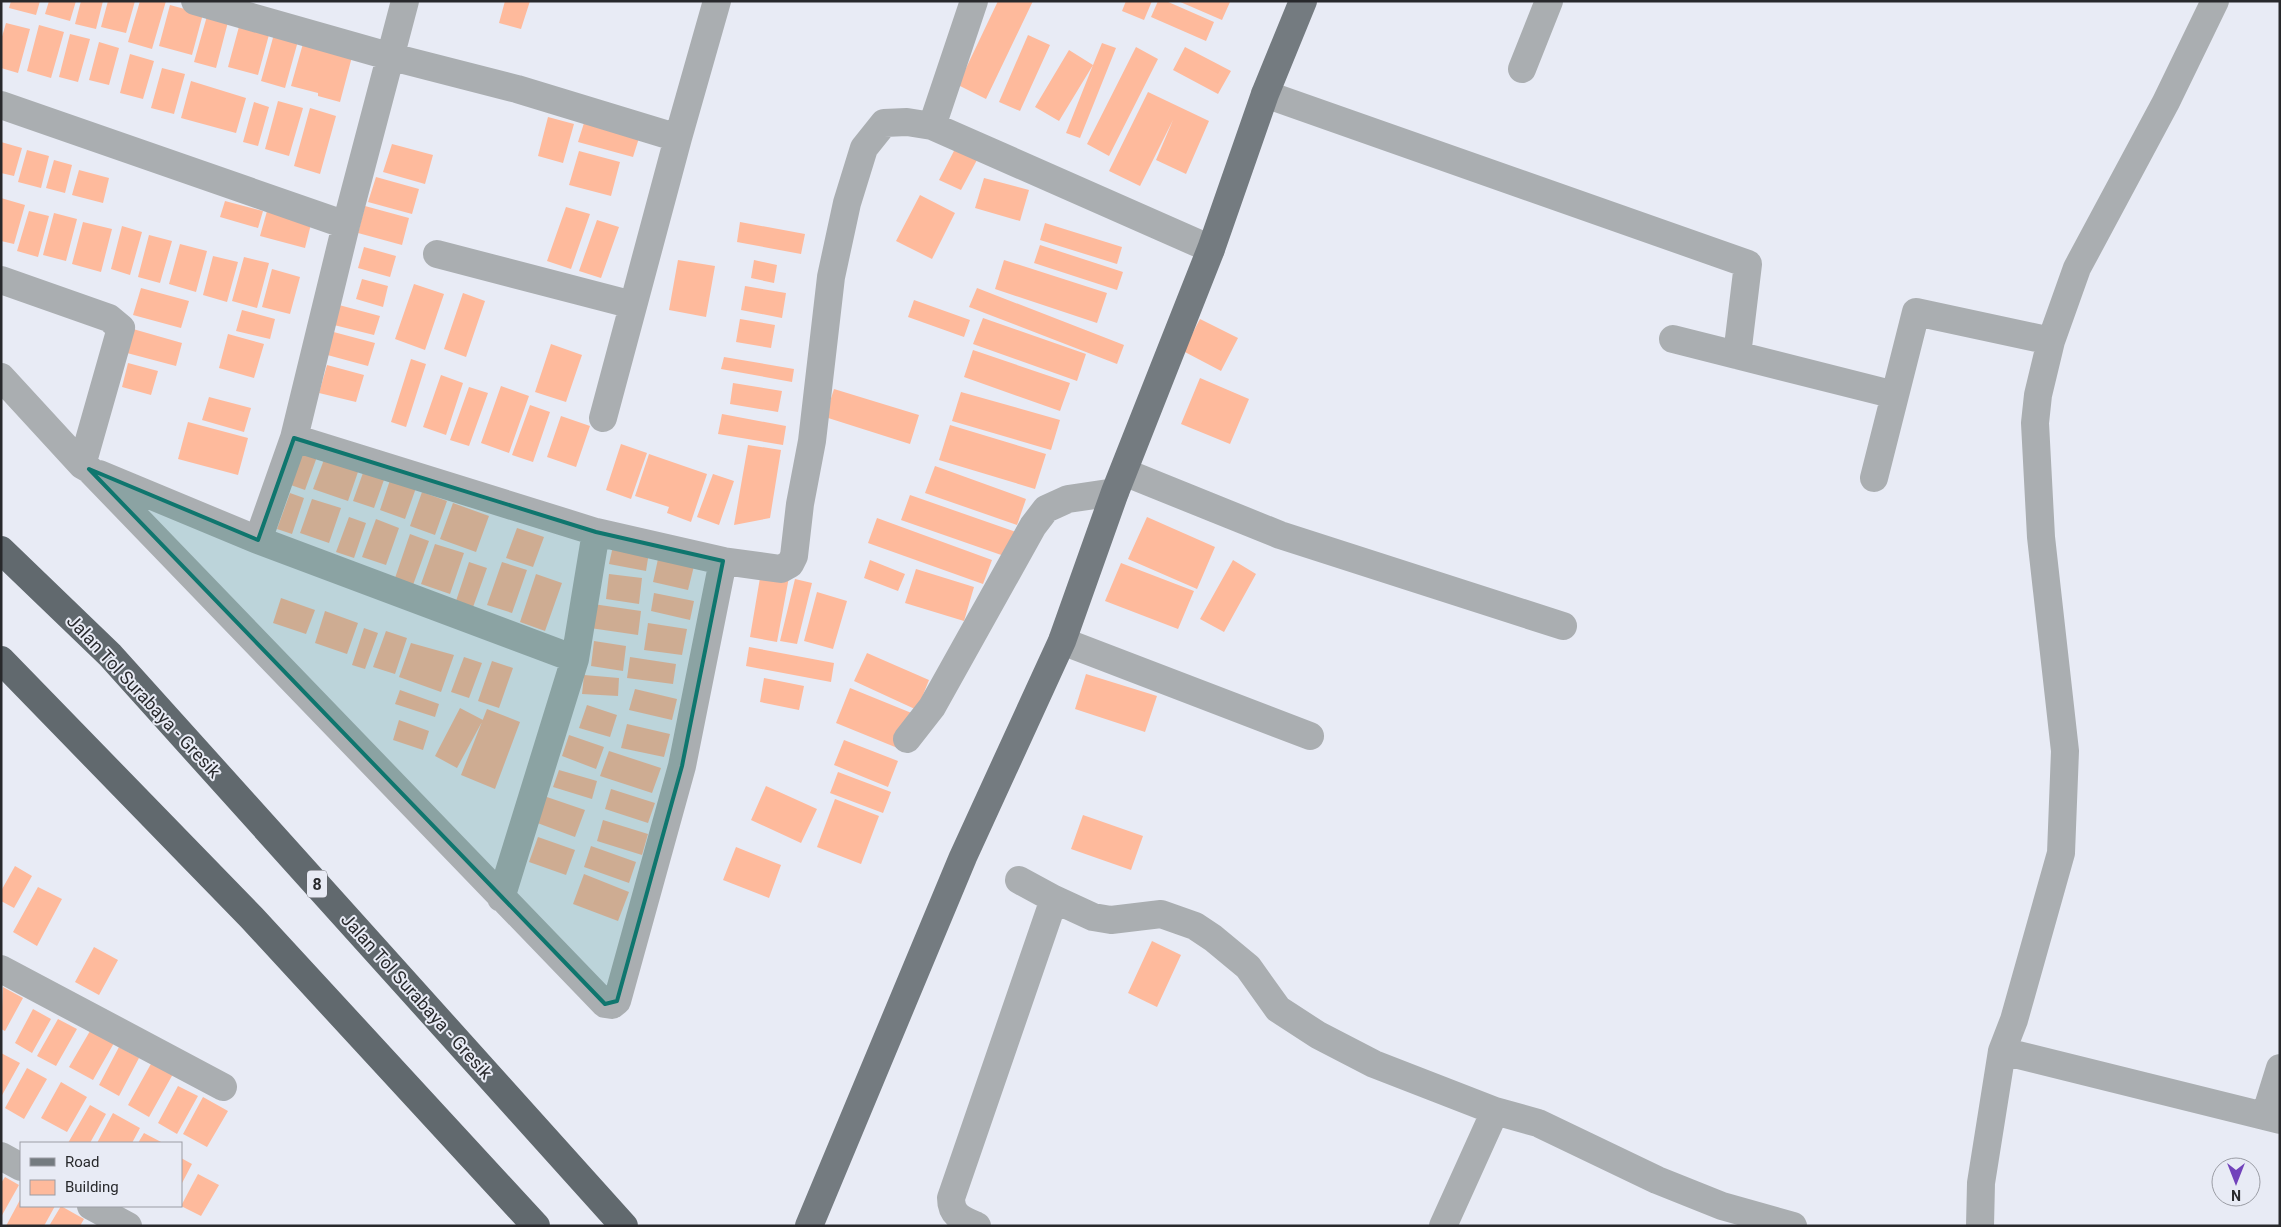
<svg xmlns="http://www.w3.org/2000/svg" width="2281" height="1227" viewBox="0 0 2281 1227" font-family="Roboto,sans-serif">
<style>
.building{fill:#feba9c}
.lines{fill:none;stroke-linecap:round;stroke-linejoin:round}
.minor{stroke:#aaaeb1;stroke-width:28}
.major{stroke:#747b80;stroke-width:28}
.highway{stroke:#61696e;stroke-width:28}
.marked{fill:#0f766e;fill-opacity:0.2;stroke:#0f766e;stroke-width:4;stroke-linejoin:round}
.labels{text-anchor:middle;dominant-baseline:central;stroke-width:4;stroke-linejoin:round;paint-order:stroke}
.shield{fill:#e8ebf5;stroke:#626368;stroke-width:1}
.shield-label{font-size:16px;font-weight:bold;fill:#28292c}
.street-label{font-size:18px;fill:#28292c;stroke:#e8ebf5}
</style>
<rect width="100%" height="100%" fill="#e8ebf5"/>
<path class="building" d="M 11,1 L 40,1 L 36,15 L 9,8 Z
M 49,1 L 76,1 L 70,21 L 45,14 Z
M 81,1 L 103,1 L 96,29 L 75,24 Z
M 108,1 L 135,1 L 126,33 L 101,27 Z
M 140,1 L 166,1 L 152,49 L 128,42 Z
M 505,1 L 530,1 L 521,29 L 499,23 Z
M 998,1 L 1033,1 L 986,99 L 958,85 Z
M 1126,1 L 1152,1 L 1144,20 L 1122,11 Z
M 1158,1 L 1166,1 L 1214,22 L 1206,41 L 1151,17 Z
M 1178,1 L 1229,1 L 1230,2 L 1222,20 Z
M 170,5 L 203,14 L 192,55 L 159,46 Z
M 207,16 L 228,22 L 216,68 L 194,62 Z
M 6,23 L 30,29 L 18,73 L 1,68 L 1,40 Z
M 240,23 L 270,31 L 258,75 L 228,67 Z
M 39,25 L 64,32 L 51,78 L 27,71 Z
M 70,34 L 90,39 L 78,82 L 59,77 Z
M 274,34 L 298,41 L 285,88 L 261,81 Z
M 1028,35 L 1050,45 L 1020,111 L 999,102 Z
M 304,40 L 353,53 L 340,102 L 318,96 L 318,93 L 291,86 Z
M 99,42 L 119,48 L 109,85 L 89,80 Z
M 1102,43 L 1116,48 L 1080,138 L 1066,133 L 1093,65 L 1059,121 L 1035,107 L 1069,50 L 1093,65 Z
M 1136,47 L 1158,59 L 1109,156 L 1087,144 Z
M 1185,47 L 1231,71 L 1218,94 L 1173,70 Z
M 130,54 L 154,61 L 143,99 L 120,93 Z
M 162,68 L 185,74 L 174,114 L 151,108 Z
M 191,81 L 246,98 L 236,133 L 181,118 Z
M 1148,92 L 1209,121 L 1186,174 L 1156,160 L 1173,120 L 1140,186 L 1109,171 Z
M 278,101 L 303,108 L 289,156 L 265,149 Z
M 254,102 L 269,107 L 258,146 L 243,142 Z
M 310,108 L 336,116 L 320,174 L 294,166 Z
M 548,117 L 574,124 L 563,163 L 538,156 Z
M 584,123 L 639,138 L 633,157 L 578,142 Z
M 1,142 L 22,148 L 14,176 L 1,173 Z
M 392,144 L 433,155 L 425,184 L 383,172 Z
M 956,147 L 978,158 L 961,190 L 939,180 Z
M 27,150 L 49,156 L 41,188 L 18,182 Z
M 579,151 L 620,162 L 611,196 L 569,185 Z
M 54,160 L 72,165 L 65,193 L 46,188 Z
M 79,170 L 109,178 L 103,203 L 72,195 Z
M 376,177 L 419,189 L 412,214 L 368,202 Z
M 984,178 L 1029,190 L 1020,221 L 975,208 Z
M 920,195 L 955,213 L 932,259 L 896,241 Z
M 1,198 L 25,205 L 14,244 L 1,241 Z
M 225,201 L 263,211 L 258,228 L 220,217 Z
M 269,204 L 313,216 L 305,248 L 260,236 Z
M 365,206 L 409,218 L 402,245 L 358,233 Z
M 566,207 L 590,214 L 571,269 L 547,261 Z
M 29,211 L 49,216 L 38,257 L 17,251 Z
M 54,213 L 77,219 L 66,261 L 43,255 Z
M 597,220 L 619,227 L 601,278 L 579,271 Z
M 83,222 L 112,229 L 101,272 L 72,264 Z
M 740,222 L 805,234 L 801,254 L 737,242 Z
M 1045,223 L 1122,247 L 1117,264 L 1040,240 Z
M 122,226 L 142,232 L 130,275 L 111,269 Z
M 149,235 L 172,241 L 160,283 L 138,277 Z
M 180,244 L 207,251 L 196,292 L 169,284 Z
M 1040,245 L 1123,272 L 1117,290 L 1034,263 Z
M 364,247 L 396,256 L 390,277 L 358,268 Z
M 213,256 L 238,262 L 227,302 L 203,295 Z
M 244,257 L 269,263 L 257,308 L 232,301 Z
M 678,260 L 715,266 L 706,317 L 669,310 Z
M 754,260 L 777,265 L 774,283 L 751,278 Z
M 1004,260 L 1107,293 L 1097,323 L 995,289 Z
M 272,269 L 300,277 L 290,314 L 262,307 Z
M 362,279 L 388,286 L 383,307 L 356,299 Z
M 414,284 L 444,294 L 425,350 L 395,339 Z
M 745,286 L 786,293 L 782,318 L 741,310 Z
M 141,288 L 189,301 L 181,328 L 133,315 Z
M 977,288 L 1124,345 L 1117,364 L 969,307 Z
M 463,293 L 485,301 L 466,357 L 444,349 Z
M 914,300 L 970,320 L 964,337 L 908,317 Z
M 339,305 L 380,316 L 374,335 L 334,325 Z
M 242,310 L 275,319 L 270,339 L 236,331 Z
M 983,318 L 1086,354 L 1077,381 L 973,344 Z
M 740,319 L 775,325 L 771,348 L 736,342 Z
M 1200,319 L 1238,338 L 1221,371 L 1183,351 Z
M 133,329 L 182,343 L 176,366 L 127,353 Z
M 326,330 L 375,343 L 368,366 L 320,353 Z
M 228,334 L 264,344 L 254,378 L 219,368 Z
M 551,344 L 582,355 L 566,402 L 535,392 Z
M 973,350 L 1070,383 L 1060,411 L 964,377 Z
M 724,357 L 794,369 L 792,382 L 721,369 Z
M 411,359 L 426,364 L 406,427 L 391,422 Z
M 128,363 L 158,371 L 151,395 L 122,387 Z
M 327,365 L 364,375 L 356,402 L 319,393 Z
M 441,375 L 463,383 L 446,435 L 423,427 Z
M 1200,378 L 1249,399 L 1230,444 L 1181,424 Z
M 733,383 L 782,391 L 778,412 L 730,404 Z
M 501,386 L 529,396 L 509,453 L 481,443 Z
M 469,387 L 488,393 L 469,446 L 450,440 Z
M 834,389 L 919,415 L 910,444 L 825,417 Z
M 961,392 L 1060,420 L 1051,450 L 952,421 Z
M 209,397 L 251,408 L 244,432 L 202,420 Z
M 530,405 L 550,412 L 533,462 L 512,455 Z
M 722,414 L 786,426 L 783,445 L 718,434 Z
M 561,416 L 590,426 L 576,467 L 547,457 Z
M 188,422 L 248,438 L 238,475 L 178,459 Z
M 950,425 L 1046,454 L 1035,489 L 939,460 Z
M 621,444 L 647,453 L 631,499 L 606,490 Z
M 748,445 L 781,450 L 770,518 L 734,525 Z
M 298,447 L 318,454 L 305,490 L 285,483 Z
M 649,454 L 707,474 L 691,522 L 667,513 L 669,507 L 635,496 Z
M 325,457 L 359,469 L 348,501 L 313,489 Z
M 935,466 L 1026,499 L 1017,525 L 925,493 Z
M 364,470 L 385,477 L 374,508 L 353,501 Z
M 713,474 L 734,481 L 719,525 L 697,517 Z
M 390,480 L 416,488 L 405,519 L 380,510 Z
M 422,492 L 447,501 L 435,535 L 410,526 Z
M 290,493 L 304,498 L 292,534 L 277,529 Z
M 910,495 L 1016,532 L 1007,557 L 901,520 Z
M 312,499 L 341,508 L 329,543 L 300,533 Z
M 453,503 L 489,516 L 476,552 L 440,539 Z
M 349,517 L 366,523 L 354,558 L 336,552 Z
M 1147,517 L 1215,547 L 1197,589 L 1128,559 Z
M 877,518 L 992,560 L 983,584 L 868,543 Z
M 376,519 L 399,528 L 386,565 L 362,557 Z
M 517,528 L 544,537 L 533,567 L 506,558 Z
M 410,534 L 429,541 L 413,585 L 395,578 Z
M 435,544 L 464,553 L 450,594 L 421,584 Z
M 613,546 L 649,552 L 646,571 L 609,564 Z
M 658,559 L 694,566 L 688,590 L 653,582 Z
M 870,560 L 905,574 L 898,591 L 864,578 Z
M 1233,560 L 1256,574 L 1224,632 L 1200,619 Z
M 469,562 L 487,568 L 472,610 L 455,604 Z
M 502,562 L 527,570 L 512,613 L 487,605 Z
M 1121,563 L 1194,591 L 1178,629 L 1105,601 Z
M 916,569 L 974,587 L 964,621 L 905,603 Z
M 761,572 L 789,577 L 777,642 L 750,637 Z
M 536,574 L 562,583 L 545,631 L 520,622 Z
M 609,574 L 642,578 L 639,604 L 606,599 Z
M 795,579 L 812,583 L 797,644 L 780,641 Z
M 817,592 L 847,601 L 833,649 L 804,641 Z
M 654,593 L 694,601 L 690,620 L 651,611 Z
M 281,598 L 315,610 L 306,634 L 273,623 Z
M 593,604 L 641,611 L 638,635 L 590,628 Z
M 325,611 L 358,623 L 347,654 L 315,643 Z
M 648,623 L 687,629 L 682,655 L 644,650 Z
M 364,628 L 378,633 L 365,669 L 352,665 Z
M 386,631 L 407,638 L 395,674 L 373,667 Z
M 594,641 L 626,646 L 623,671 L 591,666 Z
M 411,643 L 454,655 L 441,692 L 399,677 Z
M 749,647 L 834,663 L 831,682 L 746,666 Z
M 867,653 L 929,680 L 917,710 L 854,681 Z
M 464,657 L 482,663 L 469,698 L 451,692 Z
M 630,657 L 676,664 L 673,684 L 627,678 Z
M 492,661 L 513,668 L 499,708 L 478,701 Z
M 1086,674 L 1157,696 L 1145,732 L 1075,709 Z
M 584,675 L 619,678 L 618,696 L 582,694 Z
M 764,678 L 804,686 L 799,710 L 760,702 Z
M 850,688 L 914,714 L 900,749 L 836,723 Z
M 635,689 L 677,699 L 672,720 L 629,710 Z
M 400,690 L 439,704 L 435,717 L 395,704 Z
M 587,705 L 617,715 L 610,737 L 579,728 Z
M 460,708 L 483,720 L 457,768 L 435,756 Z
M 487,709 L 520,722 L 495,789 L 461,775 Z
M 399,720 L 429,731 L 423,750 L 393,740 Z
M 627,724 L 670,734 L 664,757 L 621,748 Z
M 569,735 L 604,747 L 596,769 L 562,756 Z
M 844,740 L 898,761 L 888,787 L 834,765 Z
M 609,751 L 661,768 L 652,793 L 600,776 Z
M 559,770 L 597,781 L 592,799 L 553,787 Z
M 838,772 L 891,792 L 883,813 L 830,793 Z
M 766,786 L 817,809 L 801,843 L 751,820 Z
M 611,789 L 655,803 L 648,823 L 605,809 Z
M 541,795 L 585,810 L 575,837 L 532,821 Z
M 835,799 L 879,816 L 861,864 L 817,847 Z
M 1083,815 L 1143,836 L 1131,870 L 1071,849 Z
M 603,820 L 648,834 L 642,855 L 597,841 Z
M 538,837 L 575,850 L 566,875 L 529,862 Z
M 591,846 L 636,862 L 629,883 L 584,867 Z
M 736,847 L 781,865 L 769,898 L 723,880 Z
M 15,866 L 32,876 L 14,908 L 1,901 L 1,891 Z
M 584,874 L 629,892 L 618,921 L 573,904 Z
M 38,887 L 62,899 L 37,946 L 13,932 Z
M 1152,941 L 1181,955 L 1157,1007 L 1128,993 Z
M 94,947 L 118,960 L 99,995 L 75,982 Z
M 3,987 L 23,998 L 5,1031 L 1,1029 Z
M 33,1009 L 51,1019 L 32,1053 L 15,1043 Z
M 58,1019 L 77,1029 L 56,1066 L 37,1056 Z
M 90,1031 L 114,1043 L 93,1080 L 69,1067 Z
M 119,1047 L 139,1058 L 119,1096 L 99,1085 Z
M 1,1053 L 20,1063 L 1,1097 Z
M 152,1062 L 173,1074 L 149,1117 L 128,1105 Z
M 27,1068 L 47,1079 L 24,1119 L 5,1108 Z
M 61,1082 L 87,1097 L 67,1132 L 41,1118 Z
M 178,1086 L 198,1096 L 177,1134 L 158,1123 Z
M 203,1097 L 228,1111 L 207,1147 L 183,1134 Z
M 90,1105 L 106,1114 L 90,1143 L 68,1143 Z
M 113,1113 L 140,1128 L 132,1143 L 97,1143 Z
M 144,1133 L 163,1143 L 138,1143 Z
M 181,1158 L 192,1164 L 181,1185 Z
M 198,1174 L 219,1185 L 201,1216 L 181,1206 Z
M 5,1177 L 19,1185 L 1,1217 L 1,1183 Z
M 21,1198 L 21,1206 L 55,1206 L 44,1226 L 6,1226 Z
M 61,1206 L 84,1219 L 80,1226 L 49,1226 Z"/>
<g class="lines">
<path class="minor" d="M 195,1 L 392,57 L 517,89 L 678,138
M 2215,1 L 2166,102 L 2077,268 L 2051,341 L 2038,395 L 2035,423 L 2041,537 L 2065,751 L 2061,853 L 2014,1020 L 2002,1051 L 2280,1120
M 1522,69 L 1549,1
M 1265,94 L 1748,264 L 1737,355
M 1,105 L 346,225
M 932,126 L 1211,249
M 437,254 L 633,305
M 1,280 L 109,318 L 121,328 L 82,465
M 1673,339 L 1895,395
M 1,377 L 82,465 L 89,469 L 605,1004 L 612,1005 L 617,1001 L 682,766 L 723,561 L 596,532 L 294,438
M 603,418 L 678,138 L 717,1
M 1124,472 L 1280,535 L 1563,626
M 99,474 L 258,540 L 575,659
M 1874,478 L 1916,312 L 2051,341
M 258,540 L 294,438 L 346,225 L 405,1
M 723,561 L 781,569 L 790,564 L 794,556 L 800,504 L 812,441 L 831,277 L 847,203 L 864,148 L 884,123 L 907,122 L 932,126 L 974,1
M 1062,641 L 1310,736
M 907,739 L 932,707 L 1033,526 L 1046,509 L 1068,499 L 1115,492
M 1019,880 L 1054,899 L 1093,917 L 1111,920 L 1161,914 L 1195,926 L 1213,938 L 1248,967 L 1278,1009 L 1318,1035 L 1374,1064 L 1495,1111 L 1538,1123 L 1657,1180 L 1722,1206 L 1793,1226
M 501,898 L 575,659 L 596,532
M 1,969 L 223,1087
M 2265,1116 L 2280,1068
M 1,1156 L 21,1167
M 91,1206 L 128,1226
M 977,1226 C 963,1220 951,1216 951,1198 L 1054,899
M 1443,1226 L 1495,1111
M 1980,1226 L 1981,1183 L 2002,1051"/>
<path class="major" d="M 809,1226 L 963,857 L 1062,641 L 1115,492 L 1211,249 L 1265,94 L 1303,1"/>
<path class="highway" d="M 1,550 L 110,655 L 624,1226
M 1,660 L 252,918 L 536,1226"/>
</g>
<path class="marked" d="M 294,438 L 596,532 L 723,561 L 682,766 L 617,1001 L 605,1004 L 89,469 L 258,540 Z"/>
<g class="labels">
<rect class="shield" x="307" y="870.5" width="20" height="27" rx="4"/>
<g class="shield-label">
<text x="317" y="884">8</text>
</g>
<g class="street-label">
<text transform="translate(144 696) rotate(47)">Jalan Tol Surabaya - Gresik</text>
<text transform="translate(417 996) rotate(48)">Jalan Tol Surabaya - Gresik</text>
</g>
</g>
<rect width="2281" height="1227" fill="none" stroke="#28292c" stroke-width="5"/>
<rect x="20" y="1142" width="162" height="65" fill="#e8ebf5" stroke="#9b9da5"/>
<rect x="30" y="1158" width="25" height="8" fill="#747b80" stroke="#9b9da5"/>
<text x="65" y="1167" font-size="15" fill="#28292c">Road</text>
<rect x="30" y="1180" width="25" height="15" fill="#feba9c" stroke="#9b9da5"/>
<text x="65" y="1192" font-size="15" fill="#28292c">Building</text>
<g transform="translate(2236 1182) rotate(180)"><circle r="24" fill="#e8ebf5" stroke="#9b9da5"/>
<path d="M0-4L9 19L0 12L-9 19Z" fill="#7243bb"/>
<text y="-8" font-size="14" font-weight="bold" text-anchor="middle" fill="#28292c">N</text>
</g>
</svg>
